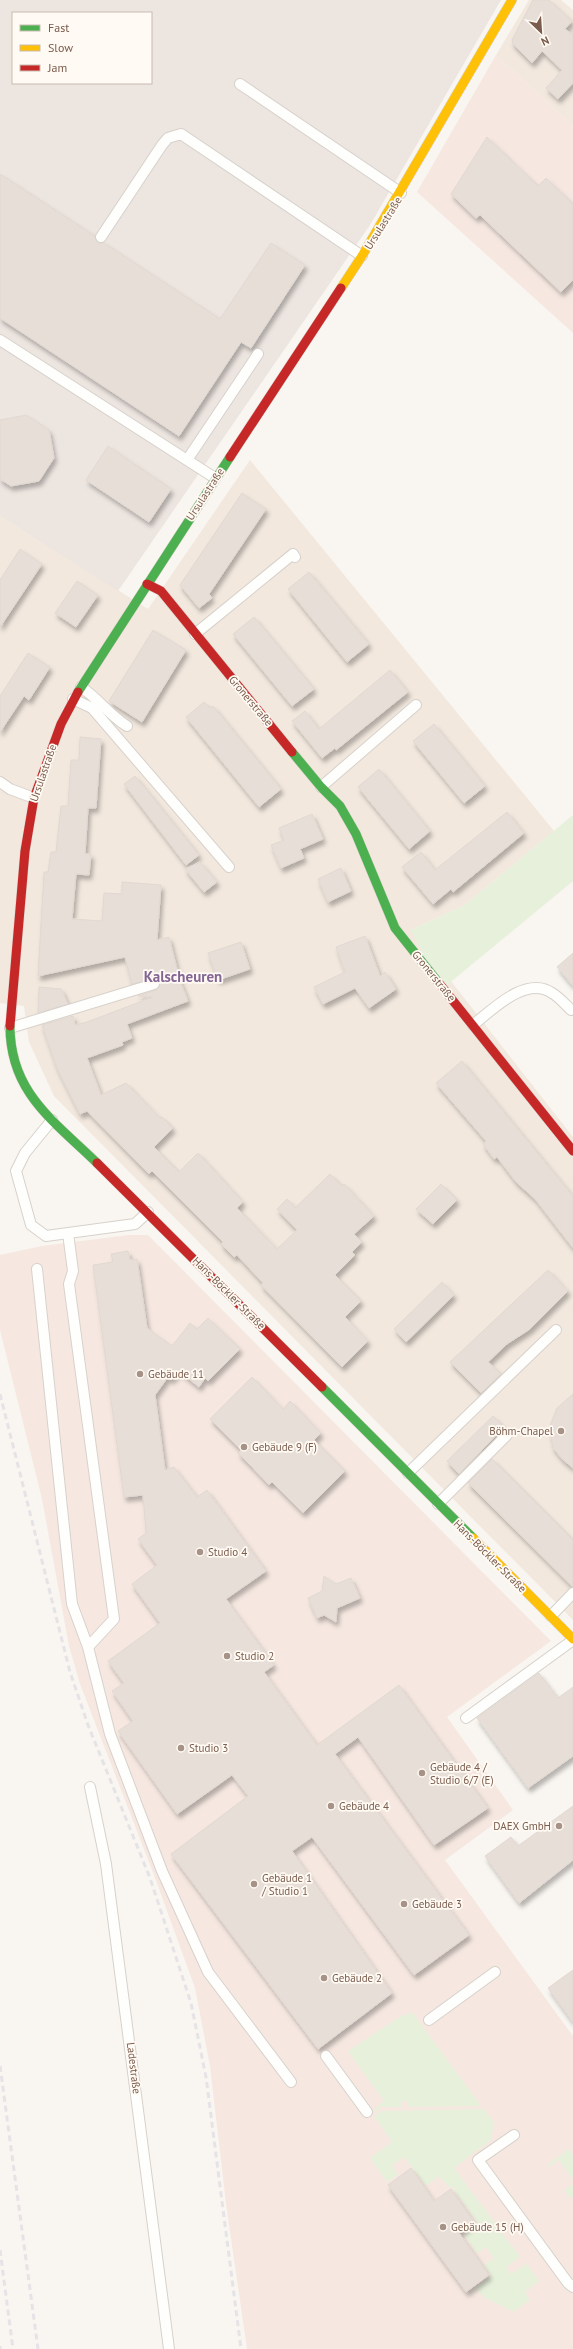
<svg xmlns="http://www.w3.org/2000/svg" width="573" height="2349" viewBox="0 0 573 2349" font-family="'PT Sans',sans-serif">
<style>
.residential{fill:#f2e8de}
.commercial{fill:#f6e8e1}
.industrial{fill:#ede5e0;fill-rule:evenodd}
.green{fill:#e7f0db}
.building{fill:#e6ded7;stroke:#e2d8d2;filter:url(#shadow)}
.lines{fill:none;stroke-linecap:round;stroke-linejoin:round}
.lane-casing{stroke:#d7d1cb;stroke-width:12}
.fast-casing{stroke:#d9d2cb;stroke-width:10}
.slow-casing{stroke:#d9d2cb;stroke-width:10}
.jam-casing{stroke:#d9d2cb;stroke-width:10}
.lane{stroke:#fefefd;stroke-width:10}
.fast{stroke:#4caf50;stroke-width:9}
.slow{stroke:#ffc107;stroke-width:9}
.jam{stroke:#c62828;stroke-width:9}
.rail{stroke:#e6e3e7;stroke-width:3;stroke-dasharray:6 4;stroke-linecap:butt}
.poi-dot{fill:#a69286;stroke:#fffaf3;stroke-width:1.5}
.labels{text-anchor:middle;dominant-baseline:central;stroke-width:3.5;stroke-linejoin:round;paint-order:stroke}
.street-label{font-size:11px;fill:#7a5c4d;stroke:#fffaf3}
.poi-label{font-size:11px;fill:#7a5c4d;stroke:#fffaf3;text-anchor:start}
.district-label{font-size:15px;font-weight:bold;fill:#846695;stroke:#fffaf3}
</style>
<defs>
<filter id="shadow"><feDropShadow dx="2.5" dy="4.5" stdDeviation="2" flood-color="#0004"/></filter>
</defs>
<rect width="100%" height="100%" fill="#f9f5f0"/>
<path class="residential" d="M 529,0 L 561,0 L 573,10 L 573,126 L 496,55 Z
M 250,460 L 554,831 L 465,905 L 411,930 L 573,1137 L 573,1620 L 54,1096 L 29,1042 L 24,1006 L 0,1003 L 0,516 L 148,609 Z"/>
<path class="commercial" d="M 496,55 L 573,126 L 573,333 L 417,192 Z
M 128,1235 L 148,1235 L 551,1641 L 447,1717 L 513,1810 L 445,1860 L 573,2036 L 573,2349 L 247,2349 L 226,2204 L 210,2066 L 195,1988 L 154,1875 L 80,1684 L 69,1646 L 42,1499 L 0,1330 L 0,1255 L 42,1246 Z"/>
<path class="industrial" d="M 0,0 L 501,0 L 370,225 L 118,591 L 0,516 ZM 13,13 L 151,13 L 151,83 L 13,83 Z"/>
<path class="green" d="M 573,815 L 573,881 L 447,985 L 424,957 L 411,930 L 465,905 Z
M 412,2012 L 481,2106 L 409,2107 L 407,2101 L 401,2102 L 401,2107 L 381,2107 L 372,2114 L 371,2112 L 384,2101 L 348,2051 L 400,2017 Z
M 484,2109 L 494,2123 L 491,2140 L 454,2168 L 520,2257 L 506,2267 L 511,2274 L 527,2264 L 539,2281 L 525,2292 L 530,2300 L 514,2312 L 485,2298 L 476,2288 L 491,2276 L 484,2265 L 494,2258 L 486,2247 L 477,2253 L 464,2235 L 479,2225 L 451,2186 L 449,2188 L 439,2176 L 426,2186 L 404,2157 L 392,2166 L 398,2175 L 387,2182 L 370,2158 L 392,2142 L 374,2116 L 382,2111 Z
M 569,2149 L 573,2155 L 573,2180 L 559,2160 L 548,2167 L 547,2165 Z
M 573,2184 L 573,2196 L 570,2198 L 564,2190 Z"/>
<path class="building" d="M 533,0 L 549,0 L 572,21 L 565,29 L 573,35 L 573,83 L 558,99 L 546,88 L 562,70 L 542,51 L 532,63 L 513,44 L 512,40 Z
M 487,137 L 538,186 L 546,178 L 573,204 L 573,280 L 561,292 L 480,215 L 476,218 L 451,194 Z
M 0,174 L 95,236 L 98,243 L 104,243 L 220,319 L 271,243 L 305,265 L 251,348 L 241,342 L 179,436 L 0,318 Z
M 26,415 L 49,430 L 54,458 L 39,481 L 11,486 L 0,479 L 0,420 Z
M 108,446 L 171,489 L 149,522 L 86,480 Z
M 242,493 L 266,509 L 209,594 L 212,598 L 199,608 L 180,585 Z
M 20,549 L 42,564 L 0,627 L 0,580 Z
M 309,572 L 369,644 L 347,662 L 288,589 Z
M 77,581 L 98,595 L 76,627 L 55,613 Z
M 254,617 L 314,689 L 292,706 L 233,634 Z
M 153,630 L 186,650 L 142,722 L 109,701 Z
M 28,653 L 50,667 L 29,700 L 24,696 L 0,732 L 0,696 Z
M 390,670 L 408,692 L 336,750 L 335,748 L 322,758 L 292,721 L 305,711 L 319,729 Z
M 204,702 L 210,708 L 213,706 L 281,789 L 259,807 L 186,717 Z
M 434,724 L 485,786 L 464,803 L 413,741 Z
M 80,737 L 101,739 L 96,808 L 88,808 L 85,854 L 91,854 L 89,875 L 76,874 L 72,919 L 102,921 L 104,893 L 122,894 L 122,882 L 161,885 L 157,940 L 169,937 L 180,981 L 188,1001 L 127,1024 L 132,1038 L 122,1042 L 123,1045 L 87,1058 L 101,1095 L 126,1083 L 160,1118 L 162,1117 L 173,1128 L 154,1147 L 179,1172 L 198,1153 L 243,1202 L 237,1208 L 277,1249 L 297,1230 L 277,1209 L 287,1199 L 295,1208 L 330,1174 L 342,1186 L 344,1184 L 374,1216 L 354,1234 L 362,1242 L 352,1252 L 355,1255 L 335,1275 L 361,1301 L 345,1317 L 368,1341 L 342,1367 L 261,1285 L 263,1283 L 237,1255 L 234,1257 L 221,1244 L 223,1242 L 152,1171 L 149,1174 L 87,1111 L 80,1114 L 57,1068 L 42,1025 L 73,1016 L 75,1025 L 87,1022 L 153,997 L 138,996 L 156,990 L 160,985 L 159,980 L 155,978 L 132,984 L 125,957 L 38,976 L 44,872 L 48,872 L 51,852 L 56,852 L 61,806 L 68,806 L 71,760 L 79,760 Z
M 379,769 L 430,831 L 409,849 L 358,787 Z
M 135,776 L 199,855 L 186,865 L 124,784 Z
M 507,812 L 524,833 L 453,892 L 451,889 L 433,904 L 402,867 L 421,852 L 435,870 Z
M 312,814 L 323,839 L 300,849 L 304,858 L 281,868 L 271,845 L 284,840 L 279,828 Z
M 200,862 L 217,882 L 204,892 L 185,869 Z
M 341,868 L 351,891 L 328,902 L 318,879 Z
M 365,936 L 380,976 L 385,972 L 396,989 L 369,1008 L 355,988 L 323,1004 L 314,987 L 345,972 L 336,947 Z
M 241,942 L 250,969 L 218,980 L 208,953 Z
M 573,953 L 573,986 L 557,967 Z
M 39,987 L 61,989 L 68,1004 L 38,1013 Z
M 462,1061 L 573,1196 L 573,1248 L 535,1199 L 516,1182 L 497,1157 L 494,1159 L 483,1144 L 486,1141 L 436,1083 Z
M 441,1184 L 457,1200 L 433,1224 L 416,1209 Z
M 128,1251 L 130,1260 L 137,1259 L 147,1328 L 172,1346 L 190,1323 L 197,1329 L 208,1318 L 240,1349 L 208,1381 L 205,1378 L 199,1387 L 179,1371 L 171,1380 L 168,1377 L 155,1395 L 165,1470 L 174,1467 L 197,1497 L 207,1490 L 266,1571 L 226,1599 L 274,1665 L 264,1672 L 317,1745 L 399,1685 L 488,1808 L 434,1845 L 358,1737 L 335,1754 L 469,1935 L 414,1975 L 312,1837 L 292,1851 L 392,1993 L 318,2049 L 171,1854 L 248,1796 L 232,1775 L 177,1814 L 118,1731 L 133,1721 L 112,1691 L 124,1683 L 108,1661 L 160,1623 L 132,1584 L 157,1565 L 138,1539 L 146,1533 L 143,1495 L 124,1497 L 93,1265 L 113,1262 L 111,1254 Z
M 548,1270 L 568,1291 L 530,1329 L 507,1344 L 488,1362 L 501,1374 L 481,1393 L 450,1362 Z
M 442,1282 L 454,1295 L 406,1342 L 394,1329 Z
M 252,1377 L 283,1409 L 290,1401 L 321,1433 L 314,1440 L 345,1471 L 303,1513 L 272,1482 L 269,1485 L 254,1469 L 238,1453 L 241,1450 L 210,1419 Z
M 573,1394 L 573,1468 L 562,1459 L 553,1448 L 549,1428 L 557,1408 Z
M 493,1416 L 504,1427 L 459,1474 L 447,1461 Z
M 492,1459 L 573,1540 L 573,1587 L 468,1483 Z
M 324,1576 L 336,1584 L 351,1578 L 360,1598 L 337,1608 L 336,1622 L 324,1615 L 317,1618 L 308,1598 L 322,1591 Z
M 539,1673 L 558,1698 L 573,1687 L 573,1756 L 528,1788 L 477,1718 Z
M 573,1806 L 573,1860 L 519,1903 L 485,1856 L 511,1837 L 518,1846 Z
M 573,1970 L 573,2022 L 548,1988 Z
M 411,2168 L 434,2201 L 451,2189 L 474,2222 L 459,2233 L 489,2275 L 466,2292 L 388,2185 Z"/>
<g class="lines">
<defs>
<path id="lane" d="M 240,84 L 401,193
M 101,237 L 162,145 L 168,138 L 181,134 L 362,256
M 0,340 L 215,478
M 187,460 L 258,354
M 195,634 L 293,554 L 295,557
M 81,687 C 99,699 110,716 127,726
M 73,699 L 92,708 L 229,867
M 0,782 L 10,789 L 34,798
M 321,787 L 416,705
M 473,1025 C 492,1010 526,975 552,993 C 559,997 565,1004 571,1010
M 10,1028 L 154,984
M 52,1120 L 25,1153 L 16,1171 L 31,1225 L 46,1236 L 135,1224 L 148,1212
M 68,1233 L 73,1271 L 69,1284 L 114,1619 L 88,1647
M 37,1269 L 72,1604 L 88,1647 L 110,1734 L 162,1871 L 208,1972 L 291,2082
M 408,1473 L 556,1330
M 438,1504 L 507,1435
M 551,1616 L 573,1593
M 466,1718 L 573,1640
M 90,1787 L 106,1864 L 169,2349
M 429,2020 L 495,1972
M 326,2056 L 367,2112
M 514,2135 L 478,2160 L 568,2283 L 573,2287"/>
<path id="fast" d="M 78,692 L 230,457
M 292,752 L 321,787 L 340,806 L 356,834 L 395,928 L 438,982
M 10,1026 C 10,1093 54,1121 97,1163
M 322,1387 L 473,1538"/>
<path id="slow" d="M 341,288 L 362,256 L 512,0
M 473,1538 L 573,1639"/>
<path id="jam" d="M 230,457 L 341,288
M 147,584 L 161,591 L 292,752
M 438,982 L 573,1151
M 10,1026 L 25,851 L 34,798 L 61,724 L 78,692
M 97,1163 L 322,1387"/>
</defs>
<use href="#lane" class="lane-casing"/>
<use href="#fast" class="fast-casing"/>
<use href="#slow" class="slow-casing"/>
<use href="#jam" class="jam-casing"/>
<use href="#lane" class="lane"/>
<use href="#fast" class="fast"/>
<use href="#slow" class="slow"/>
<use href="#jam" class="jam"/>
<path class="rail" d="M 0,1394 L 70,1672 L 88,1725 L 150,1878 L 191,2003 L 206,2077 L 241,2349
M 0,2066 L 38,2349
M 0,2250 L 13,2349
M 0,2346 L 0,2349"/>
</g>
<g class="poi-dot">
<circle cx="140" cy="1374" r="4"/>
<circle cx="561" cy="1431" r="4"/>
<circle cx="244" cy="1447" r="4"/>
<circle cx="200" cy="1552" r="4"/>
<circle cx="227" cy="1656" r="4"/>
<circle cx="181" cy="1748" r="4"/>
<circle cx="422" cy="1773" r="4"/>
<circle cx="331" cy="1806" r="4"/>
<circle cx="559" cy="1826" r="4"/>
<circle cx="254" cy="1884" r="4"/>
<circle cx="404" cy="1904" r="4"/>
<circle cx="324" cy="1978" r="4"/>
<circle cx="443" cy="2227" r="4"/>
</g>
<g class="labels">
<g class="street-label">
<text transform="translate(383 223) rotate(-58)">Ursulastraße</text>
<text transform="translate(205 494) rotate(-57)">Ursulastraße</text>
<text transform="translate(251 701) rotate(50)">Gronerstraße</text>
<text transform="translate(43 773) rotate(-71)">Ursulastraße</text>
<text transform="translate(434 976) rotate(51)">Gronerstraße</text>
<text transform="translate(229 1293) rotate(45)">Hans-Böckler-Straße</text>
<text transform="translate(490 1556) rotate(45)">Hans-Böckler-Straße</text>
<text transform="translate(134 2068) rotate(83)">Ladestraße</text>
</g>
<g class="poi-label">
<text x="148" y="1374">Gebäude 11</text>
<text x="553" y="1431" text-anchor="end">Böhm-Chapel</text>
<text x="252" y="1447">Gebäude 9 (F)</text>
<text x="208" y="1552">Studio 4</text>
<text x="235" y="1656">Studio 2</text>
<text x="189" y="1748">Studio 3</text>
<text x="430" y="1767">Gebäude 4 /<tspan x="430" dy="13">Studio 6/7 (E)</tspan></text>
<text x="339" y="1806">Gebäude 4</text>
<text x="551" y="1826" text-anchor="end">DAEX GmbH</text>
<text x="262" y="1878">Gebäude 1<tspan x="262" dy="13">/ Studio 1</tspan></text>
<text x="412" y="1904">Gebäude 3</text>
<text x="332" y="1978">Gebäude 2</text>
<text x="451" y="2227">Gebäude 15 (H)</text>
</g>
<g class="district-label">
<text x="183" y="976">Kalscheuren</text>
</g>
</g>
<rect x="12" y="12" width="140" height="72" fill="#fffaf3" stroke="#cabbb1"/>
<rect x="20" y="25" width="20" height="6" fill="#4caf50" stroke="#cabbb1"/>
<text x="48" y="32" font-size="12" fill="#7a5c4d">Fast</text>
<rect x="20" y="45" width="20" height="6" fill="#ffc107" stroke="#cabbb1"/>
<text x="48" y="52" font-size="12" fill="#7a5c4d">Slow</text>
<rect x="20" y="65" width="20" height="6" fill="#c62828" stroke="#cabbb1"/>
<text x="48" y="72" font-size="12" fill="#7a5c4d">Jam</text>
<g transform="translate(541 32) rotate(155)" stroke="#fffaf3" stroke-width="3" paint-order="stroke">
<path d="M0-3L7 15L0 10L-7 15Z" fill="#7a5c4d"/>
<text y="-6" font-size="11" font-weight="bold" text-anchor="middle" fill="#7a5c4d">N</text>
</g>
</svg>
